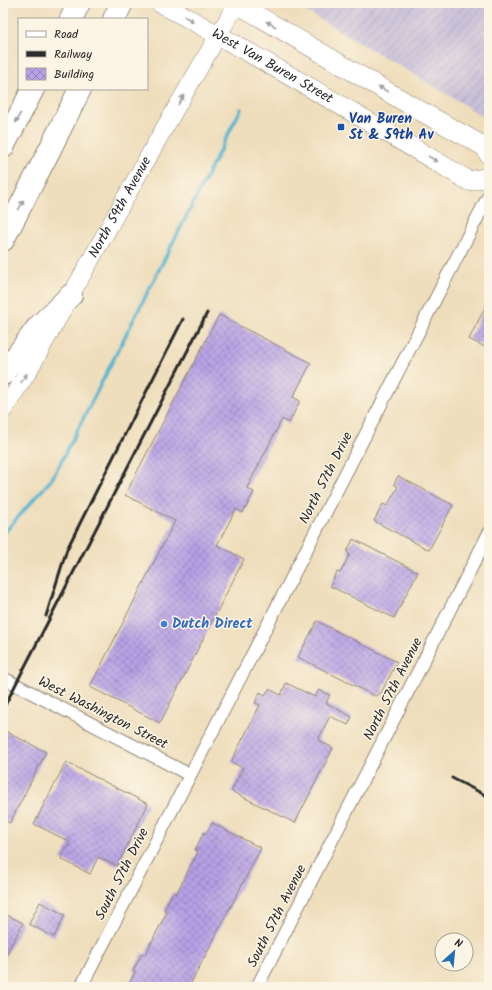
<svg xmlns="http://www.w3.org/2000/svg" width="492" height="990" viewBox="0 0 492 990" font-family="Kalam,sans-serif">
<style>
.industrial{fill:url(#industrial-furrows)}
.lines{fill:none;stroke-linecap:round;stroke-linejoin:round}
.stream{stroke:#52b5d1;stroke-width:3.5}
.building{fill:url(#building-cross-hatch)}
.street-casing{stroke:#8d8474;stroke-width:14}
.secondary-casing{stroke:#8d8474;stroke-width:18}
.primary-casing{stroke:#8d8474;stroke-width:20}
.highway-casing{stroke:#8d8474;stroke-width:24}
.street{stroke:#fff;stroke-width:12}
.secondary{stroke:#fff;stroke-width:17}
.primary{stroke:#fff;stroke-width:19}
.highway{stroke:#fff;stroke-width:22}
.rail{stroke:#2b2b2b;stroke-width:3}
.oneway{fill:#a0a0a0}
.transit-dot{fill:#1a4fb4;stroke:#fcf5e5;stroke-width:1.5}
.shop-dot{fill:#3f7fe0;stroke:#fcf5e5;stroke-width:1.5}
.labels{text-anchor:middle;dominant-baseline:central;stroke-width:3;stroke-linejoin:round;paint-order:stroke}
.street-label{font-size:14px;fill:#2b2b2b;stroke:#fcf5e5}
.transit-label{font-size:14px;font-weight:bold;fill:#164399;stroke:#fcf5e5;text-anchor:start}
.shop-label{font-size:14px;font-weight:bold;fill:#366cbe;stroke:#fcf5e5;text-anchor:start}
</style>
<defs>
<pattern id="industrial-furrows" width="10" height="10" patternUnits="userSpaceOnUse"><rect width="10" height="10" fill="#c8bfd8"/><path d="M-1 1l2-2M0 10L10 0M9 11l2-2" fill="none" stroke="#aca4ba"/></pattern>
<pattern id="building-cross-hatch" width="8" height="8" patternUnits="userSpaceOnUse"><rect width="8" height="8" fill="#b8a1e6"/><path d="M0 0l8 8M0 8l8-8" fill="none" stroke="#9683bb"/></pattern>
</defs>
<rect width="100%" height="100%" fill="#fcf5e5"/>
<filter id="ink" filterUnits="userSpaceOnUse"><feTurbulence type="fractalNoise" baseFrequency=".025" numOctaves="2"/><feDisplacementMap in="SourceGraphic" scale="8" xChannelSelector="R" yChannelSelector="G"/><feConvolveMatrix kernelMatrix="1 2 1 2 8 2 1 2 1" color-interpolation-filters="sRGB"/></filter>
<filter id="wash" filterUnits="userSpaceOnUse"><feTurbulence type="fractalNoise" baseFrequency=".012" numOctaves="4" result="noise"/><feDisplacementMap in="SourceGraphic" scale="16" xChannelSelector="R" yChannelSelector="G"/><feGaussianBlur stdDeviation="0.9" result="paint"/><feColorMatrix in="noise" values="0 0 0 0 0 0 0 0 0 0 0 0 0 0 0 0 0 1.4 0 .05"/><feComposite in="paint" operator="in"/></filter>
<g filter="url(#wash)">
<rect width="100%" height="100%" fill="#efdebc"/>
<path class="industrial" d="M 309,3 L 489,3 L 489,121 L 457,100 L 306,11 Z"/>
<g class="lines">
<path class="stream" d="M 3,534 L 51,480 L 58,468 L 241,109"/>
</g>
<g id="blocks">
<path class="building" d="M 489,300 L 489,349 L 469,339 Z
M 219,315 L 311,363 L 293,397 L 300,401 L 289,423 L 282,419 L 247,488 L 254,492 L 243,513 L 236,509 L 217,545 L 244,559 L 160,723 L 90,687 L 175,521 L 125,495 Z
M 398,476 L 453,505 L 429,550 L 374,521 L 383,504 L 387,506 L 398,487 L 394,484 Z
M 353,539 L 418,572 L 394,618 L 330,586 L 337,572 L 340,573 L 350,554 L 347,552 Z
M 317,621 L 397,662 L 381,693 L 375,696 L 298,657 Z
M 286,683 L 315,697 L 319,690 L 330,695 L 326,703 L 352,717 L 348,725 L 330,716 L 318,740 L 333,748 L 295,823 L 231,791 L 243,768 L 231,762 L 260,705 L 255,703 L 260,692 L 265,695 L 269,689 L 281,695 Z
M 3,730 L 46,752 L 10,823 L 3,820 Z
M 66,762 L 148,804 L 117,866 L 98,857 L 90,874 L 61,859 L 70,842 L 34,824 Z
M 212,823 L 261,848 L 189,987 L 136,987 L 129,984 L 135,972 L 133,971 L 142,953 L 145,955 L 167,912 L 164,910 L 173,892 L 176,894 L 198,852 L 195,850 L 204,832 L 206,834 Z
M 40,902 L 65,915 L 54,937 L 29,924 Z
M 3,913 L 23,923 L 3,961 Z"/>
</g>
</g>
<g filter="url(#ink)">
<use href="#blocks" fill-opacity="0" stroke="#8d8474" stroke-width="1"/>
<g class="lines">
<defs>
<path id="street" d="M 3,678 L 190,775
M 81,987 L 489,195
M 257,987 L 489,533"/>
<g id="secondary">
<path id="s1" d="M 3,411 L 28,372 L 161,134 L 237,3"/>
</g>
<g id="primary">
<path id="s2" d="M 160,3 C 264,60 367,120 469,181 L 489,177"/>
<path d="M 236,3 L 417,109 L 485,147 L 489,155"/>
</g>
<path id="highway" d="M 71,19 L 79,3
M 114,19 L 122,3
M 3,147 L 33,89
M 3,240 L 50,149 L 80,89
M 3,374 L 38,327 L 71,295"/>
</defs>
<use href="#street" class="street-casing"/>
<use href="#secondary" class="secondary-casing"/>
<use href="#primary" class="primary-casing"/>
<use href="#highway" class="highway-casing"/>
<use href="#street" class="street"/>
<use href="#secondary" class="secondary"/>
<use href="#primary" class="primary"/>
<use href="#highway" class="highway"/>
<path class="rail" d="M 46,616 L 67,549 L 183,319
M 3,709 L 207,313
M 452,778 L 489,797"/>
</g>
<defs><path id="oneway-solid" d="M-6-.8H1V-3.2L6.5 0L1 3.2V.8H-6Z"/></defs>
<g class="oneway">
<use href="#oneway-solid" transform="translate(189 19) rotate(29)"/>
<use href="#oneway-solid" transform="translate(271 24) rotate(-150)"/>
<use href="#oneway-solid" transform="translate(383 89) rotate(-150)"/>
<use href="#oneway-solid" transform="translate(181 100) rotate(-60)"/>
<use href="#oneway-solid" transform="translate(18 118) rotate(117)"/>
<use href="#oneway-solid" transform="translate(433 159) rotate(31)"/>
<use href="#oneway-solid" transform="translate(21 205) rotate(-62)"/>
<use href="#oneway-solid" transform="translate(24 378) rotate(-57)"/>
</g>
</g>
<rect class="transit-dot" x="337" y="123" width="8" height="8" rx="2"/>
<circle class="shop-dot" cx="164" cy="624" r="4"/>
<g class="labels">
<g class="street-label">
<text stroke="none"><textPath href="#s2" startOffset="129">West Van Buren Street</textPath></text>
<text stroke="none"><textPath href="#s1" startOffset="235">North 59th Avenue</textPath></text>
<text transform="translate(326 478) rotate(-63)">North 57th Drive</text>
<text transform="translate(393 689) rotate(-63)">North 57th Avenue</text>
<text transform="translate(103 713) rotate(27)">West Washington Street</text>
<text transform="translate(122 874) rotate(-63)">South 57th Drive</text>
<text transform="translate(277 916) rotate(-63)">South 57th Avenue</text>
</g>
<g class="transit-label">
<text x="349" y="119">Van Buren<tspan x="349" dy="16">St &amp; 59th Av</tspan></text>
</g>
<g class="shop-label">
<text x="172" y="624">Dutch Direct</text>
</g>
</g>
<rect width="492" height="990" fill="none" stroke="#fcf5e5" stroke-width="16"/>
<rect x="18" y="18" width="130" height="72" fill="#fcf5e5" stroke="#a8a49b"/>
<rect x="26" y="31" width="20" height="6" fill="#ffffff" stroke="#a8a49b"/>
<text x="54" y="38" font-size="12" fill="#2b2b2b">Road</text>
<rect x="26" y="51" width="20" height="6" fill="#2b2b2b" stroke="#a8a49b"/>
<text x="54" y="58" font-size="12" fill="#2b2b2b">Railway</text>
<rect x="26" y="68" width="20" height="12" fill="url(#building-cross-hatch)" stroke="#a8a49b"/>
<text x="54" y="78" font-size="12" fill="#2b2b2b">Building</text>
<g transform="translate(454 952) rotate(27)"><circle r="19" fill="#fcf5e5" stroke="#a8a49b"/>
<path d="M0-3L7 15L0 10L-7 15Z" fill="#1f6fb2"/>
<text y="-6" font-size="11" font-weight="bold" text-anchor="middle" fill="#2b2b2b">N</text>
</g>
</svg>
